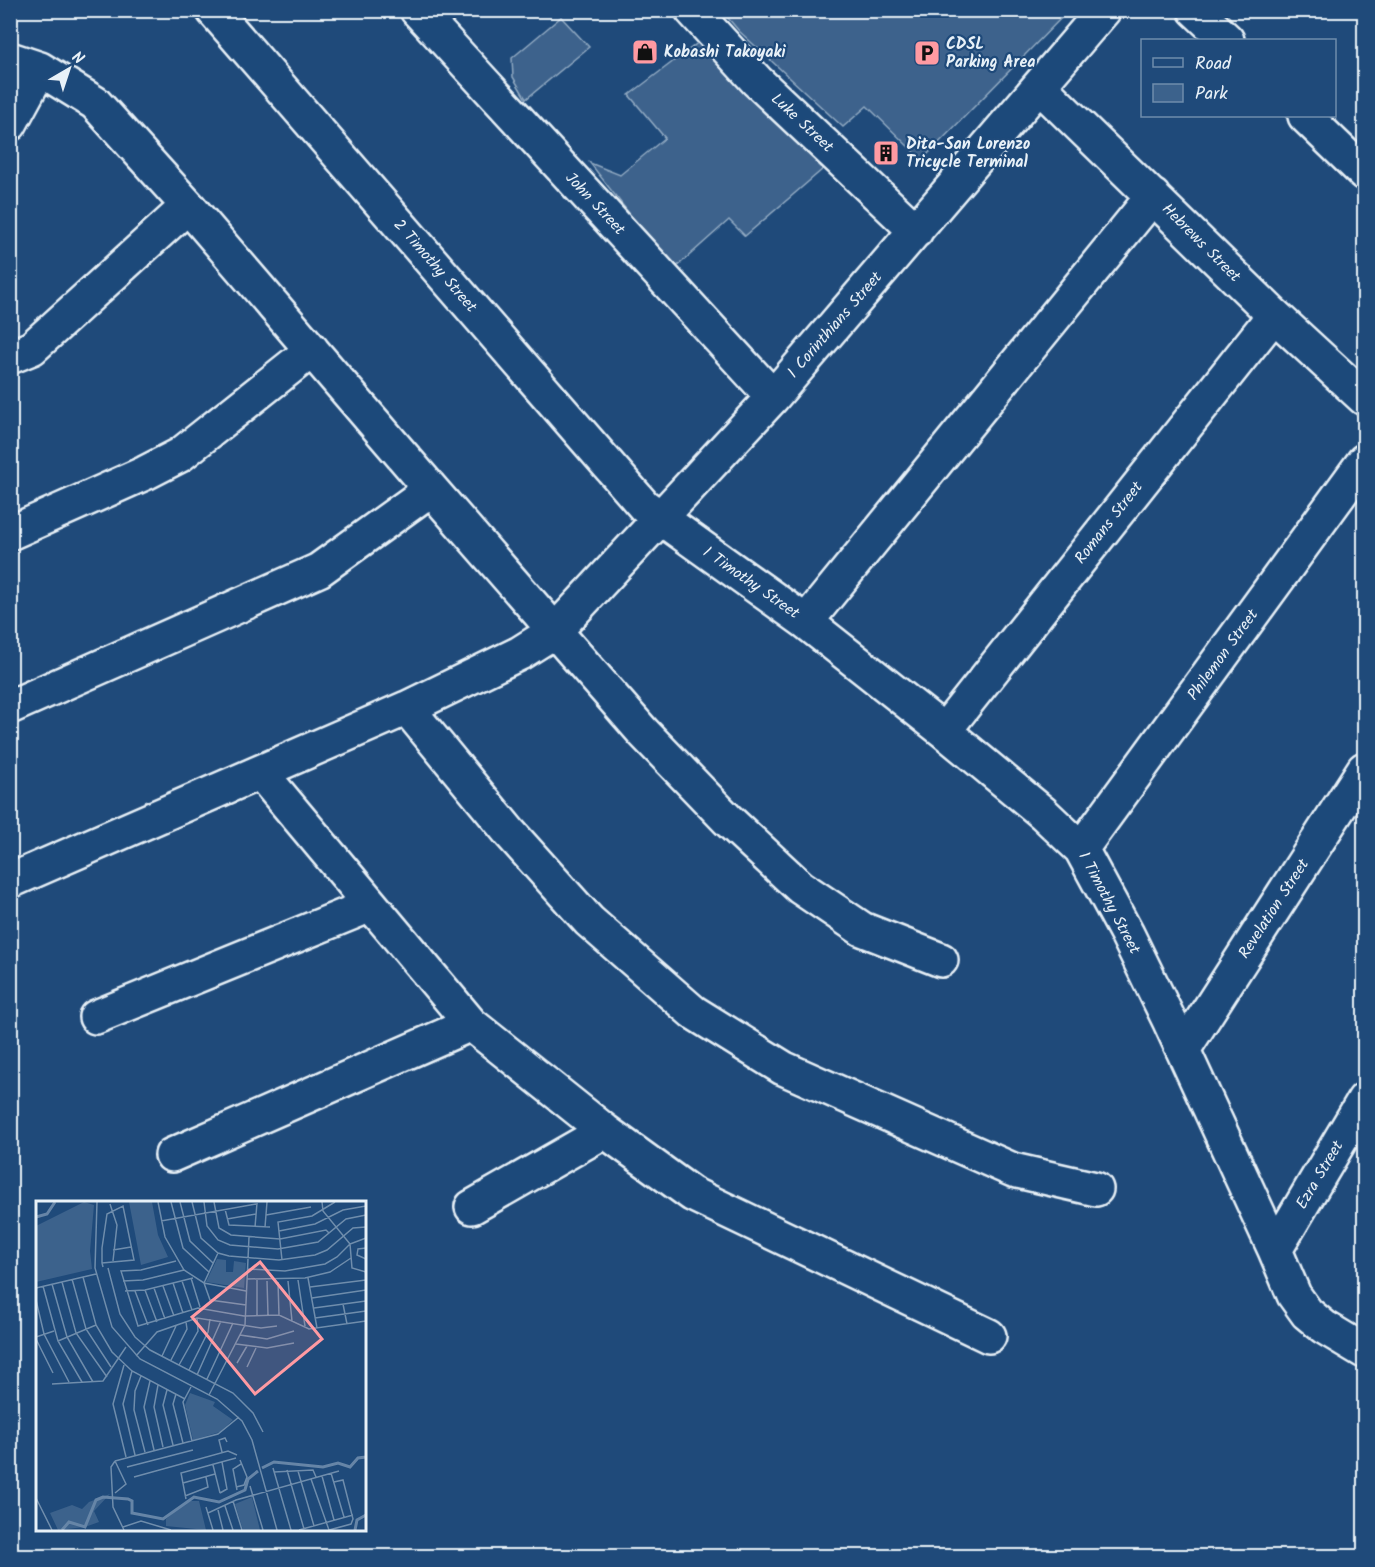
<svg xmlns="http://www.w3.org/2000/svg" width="1375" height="1567" viewBox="0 0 1375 1567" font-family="Kalam,sans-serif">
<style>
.green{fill:#3c628c;stroke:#92aac2;stroke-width:1.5}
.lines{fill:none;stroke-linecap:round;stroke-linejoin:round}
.minor-casing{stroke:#e8f1f8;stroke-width:38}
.minor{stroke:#1f4a7a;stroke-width:33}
.labels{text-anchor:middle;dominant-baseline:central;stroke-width:4.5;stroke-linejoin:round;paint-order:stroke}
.poi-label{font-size:16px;font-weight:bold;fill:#e8f1f8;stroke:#1f4a7a;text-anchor:start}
.street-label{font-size:16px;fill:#e8f1f8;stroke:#1f4a7a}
.inset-river{fill:none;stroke:#6685a7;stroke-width:3}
.inset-road{fill:none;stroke:#6f8dac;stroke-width:1.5}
.view{fill:#ff9aa2;fill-opacity:0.15;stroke:#ff9aa2;stroke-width:3}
.inset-edge{fill:none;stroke:#e8f1f8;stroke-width:3}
</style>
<rect width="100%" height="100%" fill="#1f4a7a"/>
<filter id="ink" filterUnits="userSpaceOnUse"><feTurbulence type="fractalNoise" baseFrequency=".0167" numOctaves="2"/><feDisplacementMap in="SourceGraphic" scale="12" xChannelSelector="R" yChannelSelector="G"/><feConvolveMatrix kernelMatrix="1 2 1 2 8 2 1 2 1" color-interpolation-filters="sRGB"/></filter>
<g filter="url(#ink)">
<path class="green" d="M 722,11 L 1068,11 L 922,160 L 867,106 L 843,127 L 739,31 Z
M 561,17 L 589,47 L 526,99 L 513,77 L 512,58 Z
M 699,42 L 823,169 L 745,236 L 729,220 L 673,270 L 590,163 L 620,175 L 665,138 L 629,95 Z"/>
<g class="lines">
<defs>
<path id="minor" d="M 213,10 L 644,506 L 806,622 L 944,731 L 1043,813 L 1081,849 L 1127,934 L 1170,1022 L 1275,1250 L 1294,1295 L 1307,1313 L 1324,1327 L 1364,1351
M 417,10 L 773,397
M 692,10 L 757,81 L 916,231
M 1195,10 L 1227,40
M 10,59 L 40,69 L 95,103 L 188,206 L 431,489 L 643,732 L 728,820 L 800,887 L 862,929 L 941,960
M 1039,86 L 1274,315 L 1364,398
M 1305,116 L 1364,173
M 10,124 L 40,69
M 10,357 L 32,348 L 188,206
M 10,533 L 145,473 L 180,455 L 312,350
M 806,622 L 1153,196
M 10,707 L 319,570 L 431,489
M 407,708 L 510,833 L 589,921 L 693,1012 L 783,1068 L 1013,1170 L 1096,1189
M 944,731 L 1274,315
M 261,773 L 471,1024 L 605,1131 L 692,1194 L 989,1336
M 1081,849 L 1364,461
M 10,881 L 407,708 L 520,653 L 555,631 L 773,397 L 1104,10
M 96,1017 L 371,905
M 1183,1050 L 1364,769
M 172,1155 L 471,1024
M 472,1207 L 605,1131
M 1275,1250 L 1364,1100"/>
</defs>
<use href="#minor" class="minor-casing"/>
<use href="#minor" class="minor"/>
</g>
</g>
<defs>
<symbol id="shop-square" viewBox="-11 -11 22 22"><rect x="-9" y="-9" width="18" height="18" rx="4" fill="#ff9aa2" stroke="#1f4a7a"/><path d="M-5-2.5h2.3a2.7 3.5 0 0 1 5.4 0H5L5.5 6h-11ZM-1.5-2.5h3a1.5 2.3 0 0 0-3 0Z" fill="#111"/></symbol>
<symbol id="parking-square" viewBox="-11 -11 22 22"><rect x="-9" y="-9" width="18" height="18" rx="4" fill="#ff9aa2" stroke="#1f4a7a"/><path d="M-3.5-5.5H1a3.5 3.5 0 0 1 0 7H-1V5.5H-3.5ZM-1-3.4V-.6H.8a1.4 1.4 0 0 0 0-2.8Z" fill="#111"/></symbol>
<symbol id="building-square" viewBox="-11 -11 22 22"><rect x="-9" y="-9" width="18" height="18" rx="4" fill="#ff9aa2" stroke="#1f4a7a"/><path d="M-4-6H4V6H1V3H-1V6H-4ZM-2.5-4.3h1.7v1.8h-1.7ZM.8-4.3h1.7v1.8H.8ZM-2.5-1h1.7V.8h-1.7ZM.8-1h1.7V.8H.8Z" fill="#111"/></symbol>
</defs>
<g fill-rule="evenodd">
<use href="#shop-square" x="630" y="37" width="30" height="30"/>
<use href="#parking-square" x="912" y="38" width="30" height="30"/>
<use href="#building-square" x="871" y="138" width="30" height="30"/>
</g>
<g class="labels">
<g class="poi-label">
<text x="946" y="44">CDSL<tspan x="946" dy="18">Parking Area</tspan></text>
<text x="664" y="52">Kobashi Takoyaki</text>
<text x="906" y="144">Dita-San Lorenzo<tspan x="906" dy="18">Tricycle Terminal</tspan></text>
</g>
<g class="street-label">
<text transform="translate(802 123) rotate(43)">Luke Street</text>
<text transform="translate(595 204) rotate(47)">John Street</text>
<text transform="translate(1201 243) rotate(45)">Hebrews Street</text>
<text transform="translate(435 266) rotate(49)">2 Timothy Street</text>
<text transform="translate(835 325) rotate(-49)">1 Corinthians Street</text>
<text transform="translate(1109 523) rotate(-52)">Romans Street</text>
<text transform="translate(751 583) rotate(35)">1 Timothy Street</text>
<text transform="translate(1223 655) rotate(-54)">Philemon Street</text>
<text transform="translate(1109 903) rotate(62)">1 Timothy Street</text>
<text transform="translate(1274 909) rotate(-57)">Revelation Street</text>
<text transform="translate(1320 1175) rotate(-59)">Ezra Street</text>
</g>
</g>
<g transform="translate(36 1201)">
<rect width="330" height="330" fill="#1f4a7a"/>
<path d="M 48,1 L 58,4 L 54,50 L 56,68 L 0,81 L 0,25 ZM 93,1 L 116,1 L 122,34 L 132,56 L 105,64 ZM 181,58 L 190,59 L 190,71 L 197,71 L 198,60 L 210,62 L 208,87 L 170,81 ZM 154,192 L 179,201 L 177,205 L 197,219 L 184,231 L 157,239 L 149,204 ZM 74,293 L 58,310 L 63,321 L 49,326 L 22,329 L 14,312 L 36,304 L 46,308 L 53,301 ZM 216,296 L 224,329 L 207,329 L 199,303 ZM 151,300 L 163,300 L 170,329 L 130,325 L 130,318 Z" fill="#3c628c"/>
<path class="inset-river" d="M 0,16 L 11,13 L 19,1M 226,267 L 238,261 L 287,266 L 302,262 L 314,266 L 322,257 L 330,256M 26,329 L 33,321 L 49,326 L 60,299 L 67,296 L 92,298 L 96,300 L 96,312 L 127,318 L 158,296 L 183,301 L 209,289 L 212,278 L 222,270M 319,329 L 321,319 L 330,314"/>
<path class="inset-road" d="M 61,1 L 59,67 L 76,126 L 104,158 L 181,198 L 206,220 L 216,239 L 241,329M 122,1 L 129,36 L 148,69 L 168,82 L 210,90M 135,1 L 147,47 L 173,71M 144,1 L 154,40 L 177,62M 156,1 L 165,37 L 182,52 L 193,55 L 243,59 L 279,54 L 291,49 L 317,27 L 330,26M 168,1 L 171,25 L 182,39 L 194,44 L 242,48 L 282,41 L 310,18 L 330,14M 178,1 L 183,27 L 195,34 L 244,38 L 290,29 L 293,32M 74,3 L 81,24 L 77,60M 189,8 L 193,24 L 234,26M 230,14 L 275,6M 191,18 L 220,13M 125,20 L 220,3M 219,26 L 221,2M 229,26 L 231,1M 243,30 L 279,23 L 307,9 L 330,5M 330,37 L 314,43 L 316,67 L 330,71M 330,47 L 322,48 L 321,54 L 330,58M 77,49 L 95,46M 246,59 L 242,21 L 276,15 L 299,1M 140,60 L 105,69 L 85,70 L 102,125 L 162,107 L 208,115 L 243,114 L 273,128 L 330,120M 66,62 L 98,59 L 87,5 L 71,13 L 66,47 L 66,62 L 67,66M 72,67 L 84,113 L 99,136 L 114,149 L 197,192 L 217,212 L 227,231M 211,68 L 249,70 L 289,63 L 301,56 L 314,43 L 287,10 L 286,1M 47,76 L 60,124 L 76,151 L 96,170 L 149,198M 155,77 L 164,106M 272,77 L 281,127M 36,78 L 50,128 L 75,166M 211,78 L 269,77 L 294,71 L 315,57M 262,79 L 269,125M 87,80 L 107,79 L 148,69M 146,80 L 156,109M 231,80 L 232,114M 252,80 L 256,120M 26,81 L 40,132 L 71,176M 242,81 L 243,114M 137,82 L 147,112M 168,82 L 174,99 L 210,104M 168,82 L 182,52M 16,83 L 31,136 L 57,181M 7,85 L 22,140 L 46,181M 127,85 L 138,115M 274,86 L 330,79M 0,87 L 60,73M 118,87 L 129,118M 109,89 L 121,121M 89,90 L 109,89 L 157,77M 99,90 L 112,124M 276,97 L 330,89M 0,99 L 8,133 L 33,181M 307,103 L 311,123M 278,107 L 330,100M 221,114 L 221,79M 279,117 L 330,110M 204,134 L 231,138 L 258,130M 0,136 L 18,130M 0,138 L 17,172M 22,140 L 60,124M 200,143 L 231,147 L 258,142M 100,155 L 121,131 L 161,117 L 225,127 L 241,125M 126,155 L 140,125M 135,159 L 151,128 L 150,121M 201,162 L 211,145M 88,164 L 77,203 L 90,256M 143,164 L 162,130 L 161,117M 211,166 L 220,147M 153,169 L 172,131 L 174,118M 96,170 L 87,203 L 99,254M 161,174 L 185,120M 105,175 L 99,190 L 98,209 L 109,251M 171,178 L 197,122M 114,180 L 108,206 L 118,249M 16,183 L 67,180 L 90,146M 122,184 L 118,206 L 127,246M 155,186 L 147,201 L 156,240M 131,189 L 127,204 L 137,244M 140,193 L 137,203 L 147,242M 173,194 L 209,124 L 213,36M 186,251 L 183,239 L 189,237 L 191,241M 79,260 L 182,233 L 203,216M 79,260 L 75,266 L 77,306 L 88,329M 177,264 L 184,292M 91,266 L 157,249M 237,267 L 255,329M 251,269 L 268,328M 262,270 L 278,325M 238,271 L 277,269 L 280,276M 295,272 L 308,316M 286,275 L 298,319M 98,276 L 192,250 L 201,254M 275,278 L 293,329 L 315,323 L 317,318 L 307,279 L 298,281M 147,282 L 179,273M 214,285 L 227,329M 200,286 L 208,284 L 211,276 L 204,259M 201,289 L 197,268 L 205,263M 79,292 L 90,283 L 79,260M 184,292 L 191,288 L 186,261M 149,295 L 172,286 L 170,276M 0,297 L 16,329M 150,298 L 145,272 L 200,257M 197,300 L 206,329M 189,305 L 197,329M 170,306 L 177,329M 182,309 L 187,329M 172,312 L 200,299 L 303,270M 87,326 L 105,320 L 135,329M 263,329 L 317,314"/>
<path class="view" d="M 224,61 L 286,138 L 219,193 L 156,116 Z"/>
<rect width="330" height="330" class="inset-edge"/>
</g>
<rect width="1375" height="1567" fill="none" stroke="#1f4a7a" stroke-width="36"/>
<rect x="18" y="18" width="1339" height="1531" fill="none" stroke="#e8f1f8" stroke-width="2" filter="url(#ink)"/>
<rect x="1141" y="39" width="195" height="78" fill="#1f4a7a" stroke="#6f8dac" stroke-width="1.5"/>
<rect x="1153" y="58" width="30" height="9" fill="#1f4a7a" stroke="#6f8dac" stroke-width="1.5"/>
<text x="1195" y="69" font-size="18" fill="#e8f1f8">Road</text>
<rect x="1153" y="84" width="30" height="18" fill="#3c628c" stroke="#6f8dac" stroke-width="1.5"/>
<text x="1195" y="99" font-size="18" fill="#e8f1f8">Park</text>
<g transform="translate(69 69) rotate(39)" stroke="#1f4a7a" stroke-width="4.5" paint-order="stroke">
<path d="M0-4.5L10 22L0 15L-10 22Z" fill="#e8f1f8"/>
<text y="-9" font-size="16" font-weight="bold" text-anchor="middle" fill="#e8f1f8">N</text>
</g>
</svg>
